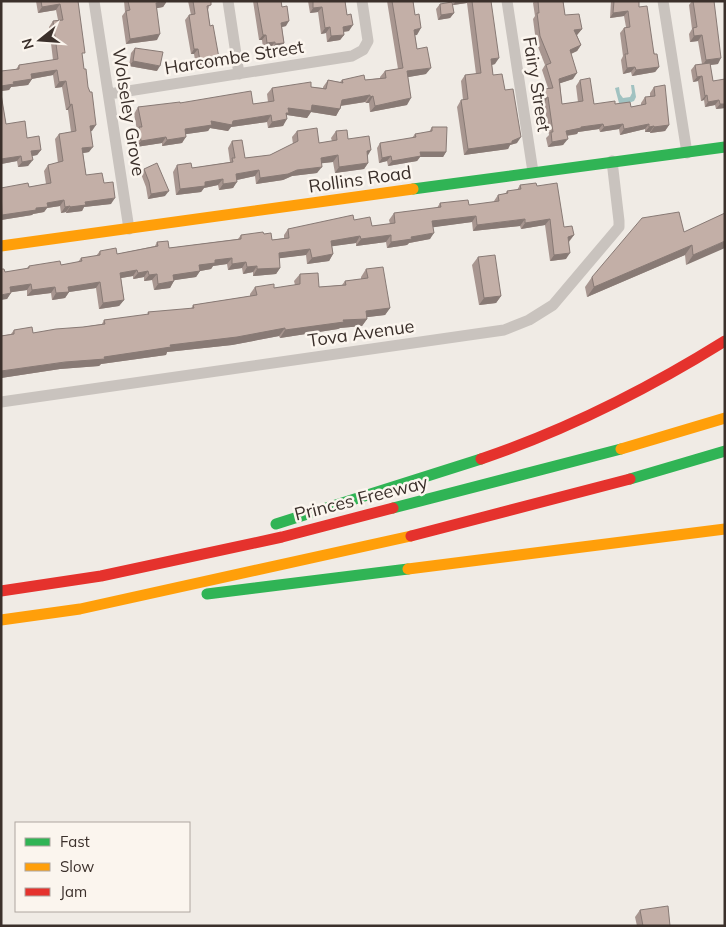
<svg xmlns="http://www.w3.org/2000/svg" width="726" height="927" viewBox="0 0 726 927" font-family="Mulish,sans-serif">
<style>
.water{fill:#a1c2c1}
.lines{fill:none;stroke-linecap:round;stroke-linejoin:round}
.street{stroke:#c9c3be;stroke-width:11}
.fast{stroke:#30b455;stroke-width:11}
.slow{stroke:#ff9f0a;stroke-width:11}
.jam{stroke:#e5322d;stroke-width:11}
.wall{fill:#a89690}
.shaded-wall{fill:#887a75}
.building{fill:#c3afa7;stroke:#887a75}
.labels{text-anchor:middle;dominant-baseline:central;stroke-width:5;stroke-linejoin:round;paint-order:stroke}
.street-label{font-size:18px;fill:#3b302b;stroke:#fbf5ee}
</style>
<rect width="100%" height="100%" fill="#f0ebe5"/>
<path class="water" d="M 631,85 L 634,85 L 636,97 L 634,101 L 623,105 L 619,103 L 615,88 L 619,87 L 620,94 L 623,98 L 630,97 L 632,93 Z"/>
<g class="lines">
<path class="street" d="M 94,1 L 129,229
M 228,1 L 239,74
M 507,1 L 533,172
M 663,1 L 687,153
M 109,94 L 352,56 L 363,50 L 368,41 L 362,1
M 1,402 L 504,330 L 529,320 L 553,305 L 619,227 L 619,221 L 612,161"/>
<path class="fast" d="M 413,189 L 725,147
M 630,479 L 725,451
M 393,508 L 621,449
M 276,524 L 481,459
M 207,594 L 408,569"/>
<path class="slow" d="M 1,246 L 413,189
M 621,449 L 725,418
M 408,569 L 725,529
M 1,620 L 80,609 L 411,536"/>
<path class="jam" d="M 481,459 C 567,430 648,389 725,341
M 411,536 L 630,479
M 1,591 L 101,576 L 282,537 L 393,508"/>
</g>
<path class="wall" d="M 36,1 L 78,1 L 82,57 L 92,131 L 91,131 L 89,152 L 83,153 L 86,175 L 104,183 L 111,204 L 84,207 L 82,211 L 66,213 L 66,212 L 61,213 L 60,206 L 47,208 L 44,212 L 33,214 L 32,215 L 1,220 L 1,188 L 29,187 L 46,184 L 44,171 L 48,165 L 58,163 L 55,139 L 59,134 L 71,132 L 68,110 L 66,110 L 62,87 L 55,88 L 53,75 L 32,79 L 28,85 L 11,87 L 9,90 L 1,91 L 19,65 L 53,60 L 49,27 L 53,21 L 58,20 L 56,10 L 38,13 Z
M 124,1 L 167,1 L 163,7 L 157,8 L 157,40 L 126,44 L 122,16 L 125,12 Z
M 188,1 L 211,1 L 208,10 L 210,26 L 219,58 L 216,63 L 196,66 L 194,54 L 191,54 L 185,20 L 189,15 L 191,15 Z
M 253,1 L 281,1 L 286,26 L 282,27 L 284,43 L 280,48 L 272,49 L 271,47 L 263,48 L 262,40 L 259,40 Z
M 308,1 L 345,1 L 349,31 L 344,32 L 344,35 L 340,40 L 327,42 L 326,33 L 321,34 L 318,12 L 310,13 Z
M 387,1 L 413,1 L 417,35 L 415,35 L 417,49 L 426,74 L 408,77 L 407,105 L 370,112 L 369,103 L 366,103 L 365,102 L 341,106 L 336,116 L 311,112 L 307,118 L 287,115 L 283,126 L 268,128 L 267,122 L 231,127 L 228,131 L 210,128 L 208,131 L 186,134 L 182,143 L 162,146 L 162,143 L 136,147 L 134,134 L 137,130 L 134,114 L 138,107 L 180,103 L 253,104 L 268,102 L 267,94 L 272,88 L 311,87 L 323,88 L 323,87 L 328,80 L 340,82 L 342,80 L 365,80 L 380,78 L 380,77 L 385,71 L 398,69 Z
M 453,1 L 491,1 L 495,64 L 492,65 L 493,75 L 505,90 L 517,143 L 510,145 L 508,149 L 464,155 L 457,107 L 461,100 L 463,100 L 461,81 L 465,75 L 476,74 L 467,3 L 453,5 Z
M 534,1 L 563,1 L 565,15 L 582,29 L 577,35 L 581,45 L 577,51 L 571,54 L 573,79 L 560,83 L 562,104 L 578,102 L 576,86 L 580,80 L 594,104 L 615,104 L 631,107 L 641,105 L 641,103 L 645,97 L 650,97 L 650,93 L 654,87 L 669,125 L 665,131 L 650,133 L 650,132 L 645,132 L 645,129 L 620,135 L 619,129 L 600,132 L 599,129 L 578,132 L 577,134 L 567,136 L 563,145 L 548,147 L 546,138 L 549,135 L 544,103 L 541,104 L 540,95 L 544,89 L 548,88 L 542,70 L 545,65 L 536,42 L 533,19 L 535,16 L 533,3 Z
M 611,1 L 639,1 L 639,7 L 659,67 L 655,72 L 632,76 L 631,72 L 623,74 L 621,60 L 623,56 L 620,33 L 624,28 L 626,27 L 624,16 L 610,18 Z
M 692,1 L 714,1 L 718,64 L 710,65 L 713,81 L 725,108 L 716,109 L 715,105 L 705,107 L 704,100 L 701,101 L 698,81 L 693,82 L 691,70 L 695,65 L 702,64 L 698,41 L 690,42 L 689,34 L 692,29 L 689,5 Z
M 440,4 L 454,13 L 450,18 L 438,20 L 436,9 Z
M 135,48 L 157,71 L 129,66 L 131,53 Z
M 1,94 L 6,124 L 27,138 L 41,150 L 37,155 L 32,156 L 28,166 L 18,167 L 17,161 L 1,164 Z
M 432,127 L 446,152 L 443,157 L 420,157 L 417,161 L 388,166 L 387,161 L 379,163 L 377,148 L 380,143 L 412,138 L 415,134 L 429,132 Z
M 297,131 L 319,143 L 332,141 L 331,138 L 336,131 L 348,139 L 367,156 L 368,163 L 364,169 L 335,173 L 333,162 L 321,163 L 317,173 L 292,176 L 283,180 L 256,184 L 255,176 L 237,180 L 233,188 L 219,190 L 218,185 L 204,188 L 201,192 L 176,195 L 173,172 L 177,165 L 192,168 L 230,162 L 228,148 L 232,141 L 245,158 L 270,155 L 293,144 L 292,137 Z
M 144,169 L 165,196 L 148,199 L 146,187 L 141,174 Z
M 520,185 L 537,186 L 564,227 L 574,235 L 569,242 L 566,259 L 550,261 L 545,225 L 521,229 L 520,226 L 473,231 L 472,222 L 433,227 L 430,239 L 409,243 L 407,245 L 387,248 L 386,242 L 356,246 L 356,243 L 332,246 L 333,254 L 329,261 L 307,264 L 306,255 L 279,258 L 280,268 L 276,274 L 253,276 L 253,272 L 243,274 L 242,268 L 228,270 L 227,264 L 213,266 L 211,269 L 200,271 L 196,277 L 174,280 L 170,288 L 154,290 L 152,280 L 144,281 L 144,277 L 133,279 L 133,276 L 121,278 L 124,300 L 119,306 L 99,309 L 96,288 L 69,292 L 65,298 L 52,300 L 51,293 L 27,296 L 27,290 L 11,292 L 7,299 L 5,272 L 26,269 L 29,266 L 61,265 L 78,262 L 81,258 L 96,256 L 100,251 L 117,254 L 155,246 L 157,242 L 169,248 L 238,239 L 241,235 L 264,234 L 272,240 L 284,238 L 284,235 L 288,229 L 354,220 L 372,226 L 390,224 L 389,220 L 394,213 L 437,208 L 440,203 L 469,205 L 494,202 L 494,201 L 498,195 L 505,194 L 507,191 L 517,190 Z
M 725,213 L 686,265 L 685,255 L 587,297 L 585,287 L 592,277 Z
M 478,257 L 501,296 L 496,303 L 479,305 L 472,265 Z
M 366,269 L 390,308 L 385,315 L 367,317 L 367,319 L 362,326 L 340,328 L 338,329 L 280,338 L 279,336 L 232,345 L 167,352 L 166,355 L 101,364 L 99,366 L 60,369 L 1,378 L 1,336 L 11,334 L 14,330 L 33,333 L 83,327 L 102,324 L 104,320 L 147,315 L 148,312 L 191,309 L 193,305 L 250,296 L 250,294 L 255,287 L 274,288 L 295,285 L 294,281 L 300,274 L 319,287 L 342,285 L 345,281 L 361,279 L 361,277 Z
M 640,910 L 670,926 L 637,926 L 635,917 Z"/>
<path class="shaded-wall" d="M 167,1 L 163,7 L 152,9 L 156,3 Z
M 456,1 L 468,1 L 467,3 L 453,5 Z
M 60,4 L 56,10 L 38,13 L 42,7 Z
M 322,7 L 318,12 L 310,13 L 313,8 Z
M 628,11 L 624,16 L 610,18 L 613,13 Z
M 454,13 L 450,18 L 438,20 L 441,15 Z
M 289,21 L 286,26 L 277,28 L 281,23 Z
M 353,25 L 349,31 L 339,32 L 343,27 Z
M 330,27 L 326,33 L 321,34 L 325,28 Z
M 421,28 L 417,35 L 410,36 L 414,30 Z
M 582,29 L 577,35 L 570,36 L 574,30 Z
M 160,34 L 157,40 L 126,44 L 130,39 Z
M 263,35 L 266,35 L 262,40 L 259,40 Z
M 344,35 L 340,40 L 327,42 L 331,36 Z
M 702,35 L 698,41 L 690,42 L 694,36 Z
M 275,42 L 271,47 L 263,48 L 267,43 Z
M 284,43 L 280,48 L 272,49 L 275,44 Z
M 581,45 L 577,51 L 566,56 L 570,50 Z
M 194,49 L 198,49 L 194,54 L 191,54 Z
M 219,58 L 216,63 L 196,66 L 200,61 Z
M 499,58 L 495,64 L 487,66 L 491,59 Z
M 721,58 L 718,64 L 702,66 L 706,60 Z
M 133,61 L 160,66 L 157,71 L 129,66 Z
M 635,67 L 631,72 L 623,74 L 627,68 Z
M 659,67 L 655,72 L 632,76 L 636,70 Z
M 431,68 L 426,74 L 403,78 L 407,71 Z
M 57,70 L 53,75 L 31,79 L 32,79 L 28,85 L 11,87 L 9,90 L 1,91 L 1,86 L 31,74 Z
M 577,73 L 573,79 L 555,85 L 559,79 Z
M 702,76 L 698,81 L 693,82 L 697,77 Z
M 66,81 L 62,87 L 55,88 L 59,82 Z
M 370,95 L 365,102 L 338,106 L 342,100 Z
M 707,95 L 704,100 L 701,101 L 705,96 Z
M 373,96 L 369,103 L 366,103 L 370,97 Z
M 548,97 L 544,103 L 541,104 L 545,98 Z
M 411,98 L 407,105 L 370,112 L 375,106 Z
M 719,100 L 715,105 L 705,107 L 708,102 Z
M 72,104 L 68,110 L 66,110 L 70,105 Z
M 720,104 L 725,104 L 725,108 L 716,109 Z
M 312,105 L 340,109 L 336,116 L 311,112 L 307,118 L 287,115 L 284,119 L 288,108 Z
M 271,115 L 267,122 L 231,127 L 228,131 L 210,128 L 208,131 L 180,135 L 185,129 L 211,121 L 233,121 Z
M 287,119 L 283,126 L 268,128 L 272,122 Z
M 603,124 L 599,129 L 578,132 L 577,134 L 562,136 L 566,131 L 581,127 Z
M 623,124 L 619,129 L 600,132 L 604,127 Z
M 649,124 L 645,129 L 620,135 L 624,129 Z
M 96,125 L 92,131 L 86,132 L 90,126 Z
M 669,125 L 665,131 L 650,133 L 654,127 Z
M 654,126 L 650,132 L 645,132 L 649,127 Z
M 166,137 L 162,143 L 136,147 L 141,141 Z
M 186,137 L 182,143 L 162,146 L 167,140 Z
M 521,137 L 517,143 L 510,145 L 508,149 L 464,155 L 468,149 L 512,141 Z
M 568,139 L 563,145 L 548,147 L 552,142 Z
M 93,147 L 89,152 L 78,154 L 82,148 Z
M 41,150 L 37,155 L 27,157 L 31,151 Z
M 371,150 L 367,157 L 367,151 Z
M 420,152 L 446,152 L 443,157 L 420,157 L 417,161 L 388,166 L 392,161 Z
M 338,155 L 333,162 L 316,164 L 321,158 Z
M 21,156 L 17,161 L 1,164 L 1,159 Z
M 391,156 L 387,161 L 379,163 L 382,158 Z
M 33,160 L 28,166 L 18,167 L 22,162 Z
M 368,163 L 364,169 L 335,173 L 339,167 Z
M 322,167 L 317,173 L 292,176 L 283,180 L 256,184 L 260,178 L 297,170 Z
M 259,170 L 255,176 L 232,181 L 236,174 Z
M 223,179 L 218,185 L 204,188 L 201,192 L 176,195 L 180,189 L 205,182 Z
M 237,182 L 233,188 L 219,190 L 223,184 Z
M 169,191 L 165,196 L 148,199 L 151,194 Z
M 115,198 L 111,204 L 84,207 L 82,211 L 66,213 L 70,207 L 85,202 Z
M 64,200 L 60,206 L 47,208 L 44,212 L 33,214 L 32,215 L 1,220 L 2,215 L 36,208 L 47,203 Z
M 70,206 L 66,212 L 61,213 L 65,207 Z
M 476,216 L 472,222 L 428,228 L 432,221 Z
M 525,219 L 520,226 L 473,231 L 477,225 Z
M 550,219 L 545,225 L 521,229 L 525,223 Z
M 434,233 L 430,239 L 409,243 L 407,245 L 387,248 L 391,242 L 411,237 Z
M 391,235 L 386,242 L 356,246 L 361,239 Z
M 574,235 L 569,241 L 564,243 L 568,237 Z
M 360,236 L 356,243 L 327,247 L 331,241 Z
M 725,241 L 725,248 L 686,265 L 693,255 Z
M 692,245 L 685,255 L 587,297 L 594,287 Z
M 310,249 L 306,255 L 274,259 L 279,253 Z
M 570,253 L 566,259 L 550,261 L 554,255 Z
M 333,254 L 329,261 L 307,264 L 312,258 Z
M 232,258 L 227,264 L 213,266 L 211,269 L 200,271 L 196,277 L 169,281 L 173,275 L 199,265 L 215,260 Z
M 246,262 L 242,268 L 228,270 L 232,264 Z
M 257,266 L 253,272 L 243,274 L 247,267 Z
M 280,268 L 276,274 L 253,276 L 257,269 Z
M 137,270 L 133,276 L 115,279 L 120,273 Z
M 148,271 L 144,277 L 133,279 L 138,273 Z
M 157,274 L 152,280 L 144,281 L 149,275 Z
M 174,281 L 170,288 L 154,290 L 158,284 Z
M 100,282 L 96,288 L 69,292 L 65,298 L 52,300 L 56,293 L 68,287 Z
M 31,284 L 27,290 L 6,293 L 10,287 Z
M 55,287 L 51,293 L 27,296 L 32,290 Z
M 11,293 L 7,299 L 1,300 L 1,295 Z
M 501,296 L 496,303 L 479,305 L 484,298 Z
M 124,300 L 119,306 L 99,309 L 103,303 Z
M 390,308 L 385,315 L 360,318 L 366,311 Z
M 367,319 L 362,326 L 340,328 L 338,329 L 280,338 L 285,330 L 343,320 Z
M 285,328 L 279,336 L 232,345 L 167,352 L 166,355 L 101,364 L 99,366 L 60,369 L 1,378 L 1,371 L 104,357 L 170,345 Z"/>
<path class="building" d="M 41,1 L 78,1 L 85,53 L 82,53 L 84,69 L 86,69 L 88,87 L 90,92 L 92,92 L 96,125 L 90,126 L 93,147 L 82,148 L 86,175 L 102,173 L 104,183 L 113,182 L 115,198 L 85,202 L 86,205 L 70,207 L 70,206 L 65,207 L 64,200 L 47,203 L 48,207 L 36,208 L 36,210 L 2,215 L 1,188 L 28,183 L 29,187 L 51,183 L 48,165 L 63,161 L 59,134 L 76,131 L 72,104 L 70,105 L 66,81 L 59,82 L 57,70 L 31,74 L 32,79 L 13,82 L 14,84 L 1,86 L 1,71 L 19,69 L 19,65 L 58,59 L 53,21 L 63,20 L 60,4 L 42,7 Z
M 128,1 L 167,1 L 156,3 L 160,34 L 130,39 L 126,11 L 130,10 Z
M 193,1 L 211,1 L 211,5 L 207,6 L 210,26 L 213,25 L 219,58 L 200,61 L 198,49 L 194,49 L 189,15 L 195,14 Z
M 257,1 L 281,1 L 282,7 L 287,6 L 289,21 L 281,23 L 284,43 L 275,44 L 275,42 L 267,43 L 266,35 L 263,35 Z
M 313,1 L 345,1 L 347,15 L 351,14 L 353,25 L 343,27 L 344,35 L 331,36 L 330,27 L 325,28 L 322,7 L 313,8 Z
M 392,1 L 413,1 L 415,15 L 419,14 L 421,28 L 414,30 L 417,49 L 427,47 L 431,68 L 407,71 L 411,98 L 375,106 L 373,96 L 370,97 L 370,95 L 342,100 L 340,109 L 312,105 L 311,111 L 288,108 L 289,113 L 286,113 L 287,119 L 272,122 L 271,115 L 233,121 L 232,125 L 211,121 L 212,125 L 185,129 L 186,137 L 167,140 L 166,137 L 141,141 L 139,127 L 142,127 L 138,107 L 180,102 L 180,103 L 251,91 L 253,104 L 274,101 L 272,88 L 311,82 L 311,87 L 326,89 L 328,80 L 343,83 L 342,80 L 364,75 L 365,80 L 386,78 L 385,71 L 403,68 Z
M 472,1 L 491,1 L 499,58 L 491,59 L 493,75 L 502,74 L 505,90 L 513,89 L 521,137 L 512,141 L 512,143 L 468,149 L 461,100 L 468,99 L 465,75 L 481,73 Z
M 538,1 L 563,1 L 565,15 L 579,14 L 582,29 L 574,30 L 581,45 L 570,50 L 577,73 L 559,79 L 562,104 L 583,101 L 580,80 L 590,78 L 594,104 L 615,101 L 615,104 L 630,102 L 631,107 L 646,104 L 645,97 L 655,96 L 654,87 L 665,85 L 669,125 L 654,127 L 654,126 L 649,127 L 649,124 L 624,129 L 623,124 L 604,127 L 603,124 L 581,127 L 581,128 L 566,131 L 568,139 L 552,142 L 551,132 L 553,132 L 548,97 L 545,98 L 544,89 L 553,88 L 546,65 L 551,63 L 540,36 L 537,13 L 539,13 Z
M 614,1 L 639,1 L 639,7 L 647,6 L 654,54 L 657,54 L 659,67 L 636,70 L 635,67 L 627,68 L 625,54 L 628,54 L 624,28 L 630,27 L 628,11 L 613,13 Z
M 693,1 L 714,1 L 721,58 L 706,60 L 702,35 L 694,36 L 693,28 L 697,27 Z
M 452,2 L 454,13 L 441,15 L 440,4 Z
M 135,48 L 163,52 L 160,66 L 133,61 Z
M 710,63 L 713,81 L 725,79 L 725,104 L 720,104 L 719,100 L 708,102 L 707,95 L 705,96 L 702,76 L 697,77 L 695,65 Z
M 1,94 L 6,124 L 25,121 L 27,138 L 39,136 L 41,150 L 31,151 L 33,160 L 22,162 L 21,156 L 1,159 Z
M 432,127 L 447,127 L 446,152 L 420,152 L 421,156 L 392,161 L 391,156 L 382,158 L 380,143 L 416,137 L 415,134 L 432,131 Z
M 317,128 L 319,143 L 337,140 L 336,131 L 347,130 L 348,139 L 369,136 L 371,150 L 367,151 L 368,163 L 339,167 L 338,155 L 321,158 L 322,167 L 297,170 L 288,174 L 260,178 L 259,170 L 236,174 L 237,182 L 223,184 L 223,179 L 205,182 L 205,186 L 180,189 L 177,165 L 191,163 L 192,168 L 233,162 L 232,158 L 235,158 L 232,141 L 242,140 L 245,158 L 270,155 L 298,141 L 297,131 Z
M 157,163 L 169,191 L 151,194 L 149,182 L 144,169 Z
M 536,183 L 537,186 L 557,183 L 564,227 L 572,226 L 574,235 L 568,237 L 570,253 L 554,255 L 550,219 L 525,223 L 525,219 L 477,225 L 476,216 L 432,221 L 434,233 L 411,237 L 412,239 L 391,242 L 391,235 L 361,239 L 360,236 L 331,241 L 333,254 L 312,258 L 310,249 L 279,253 L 280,268 L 257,269 L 257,266 L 247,267 L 246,262 L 232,264 L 232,258 L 215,260 L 215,263 L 199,265 L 200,271 L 173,275 L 174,281 L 158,284 L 157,274 L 149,275 L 148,271 L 138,273 L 137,270 L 120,273 L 124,300 L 103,303 L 100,282 L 68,287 L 69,292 L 56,293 L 55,287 L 32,290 L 31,284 L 10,287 L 11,293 L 1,295 L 1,269 L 4,269 L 5,272 L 29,268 L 29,266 L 60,261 L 61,265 L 82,261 L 81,258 L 100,255 L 100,251 L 116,248 L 117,254 L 158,246 L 157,242 L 168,241 L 169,248 L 241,239 L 241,235 L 263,232 L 264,234 L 271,233 L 272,240 L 289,238 L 288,229 L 353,215 L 354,220 L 370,217 L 372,226 L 395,223 L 394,213 L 441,207 L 440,203 L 468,200 L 469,205 L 499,201 L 498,195 L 508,193 L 507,191 L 521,189 L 520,185 Z
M 679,212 L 684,232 L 725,213 L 725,241 L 693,255 L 692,245 L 594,287 L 592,277 L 642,218 Z
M 495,255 L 501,296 L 484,298 L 478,257 Z
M 383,267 L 390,308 L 366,311 L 367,319 L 343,320 L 344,322 L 285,330 L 285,328 L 237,337 L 170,345 L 171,347 L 104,357 L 105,359 L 65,362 L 1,371 L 1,336 L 14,334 L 14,330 L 32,327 L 33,333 L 56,329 L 83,327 L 105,324 L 104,320 L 149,314 L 148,312 L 194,308 L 193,305 L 257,295 L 255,287 L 274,284 L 274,288 L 300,284 L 300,274 L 318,273 L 319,287 L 346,285 L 345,281 L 368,278 L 366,269 Z
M 668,906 L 670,926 L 643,926 L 640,910 Z"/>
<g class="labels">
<g class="street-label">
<text transform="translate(234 57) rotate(-9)">Harcombe Street</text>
<text transform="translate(537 84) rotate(81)">Fairy Street</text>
<text transform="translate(129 112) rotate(81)">Wolseley Grove</text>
<text transform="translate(360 179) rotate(-8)">Rollins Road</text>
<text transform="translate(361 333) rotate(-8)">Tova Avenue</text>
<text transform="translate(361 498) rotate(-14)">Princes Freeway</text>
</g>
</g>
<rect width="726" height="927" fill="none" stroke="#3b302b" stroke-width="5"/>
<rect x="15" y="822" width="175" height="90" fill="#fbf5ee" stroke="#aea6a0"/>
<rect x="25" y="838" width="25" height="8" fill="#30b455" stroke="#aea6a0"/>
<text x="60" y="847" font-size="15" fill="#3b302b">Fast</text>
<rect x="25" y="863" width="25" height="8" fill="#ff9f0a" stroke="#aea6a0"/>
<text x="60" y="872" font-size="15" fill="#3b302b">Slow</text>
<rect x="25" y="888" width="25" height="8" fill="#e5322d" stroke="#aea6a0"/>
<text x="60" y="897" font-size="15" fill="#3b302b">Jam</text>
<g transform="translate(40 40) rotate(253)" stroke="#fbf5ee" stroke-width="4" paint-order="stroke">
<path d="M0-4L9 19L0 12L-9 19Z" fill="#3b302b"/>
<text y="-8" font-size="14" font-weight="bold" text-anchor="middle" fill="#3b302b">N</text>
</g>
</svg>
